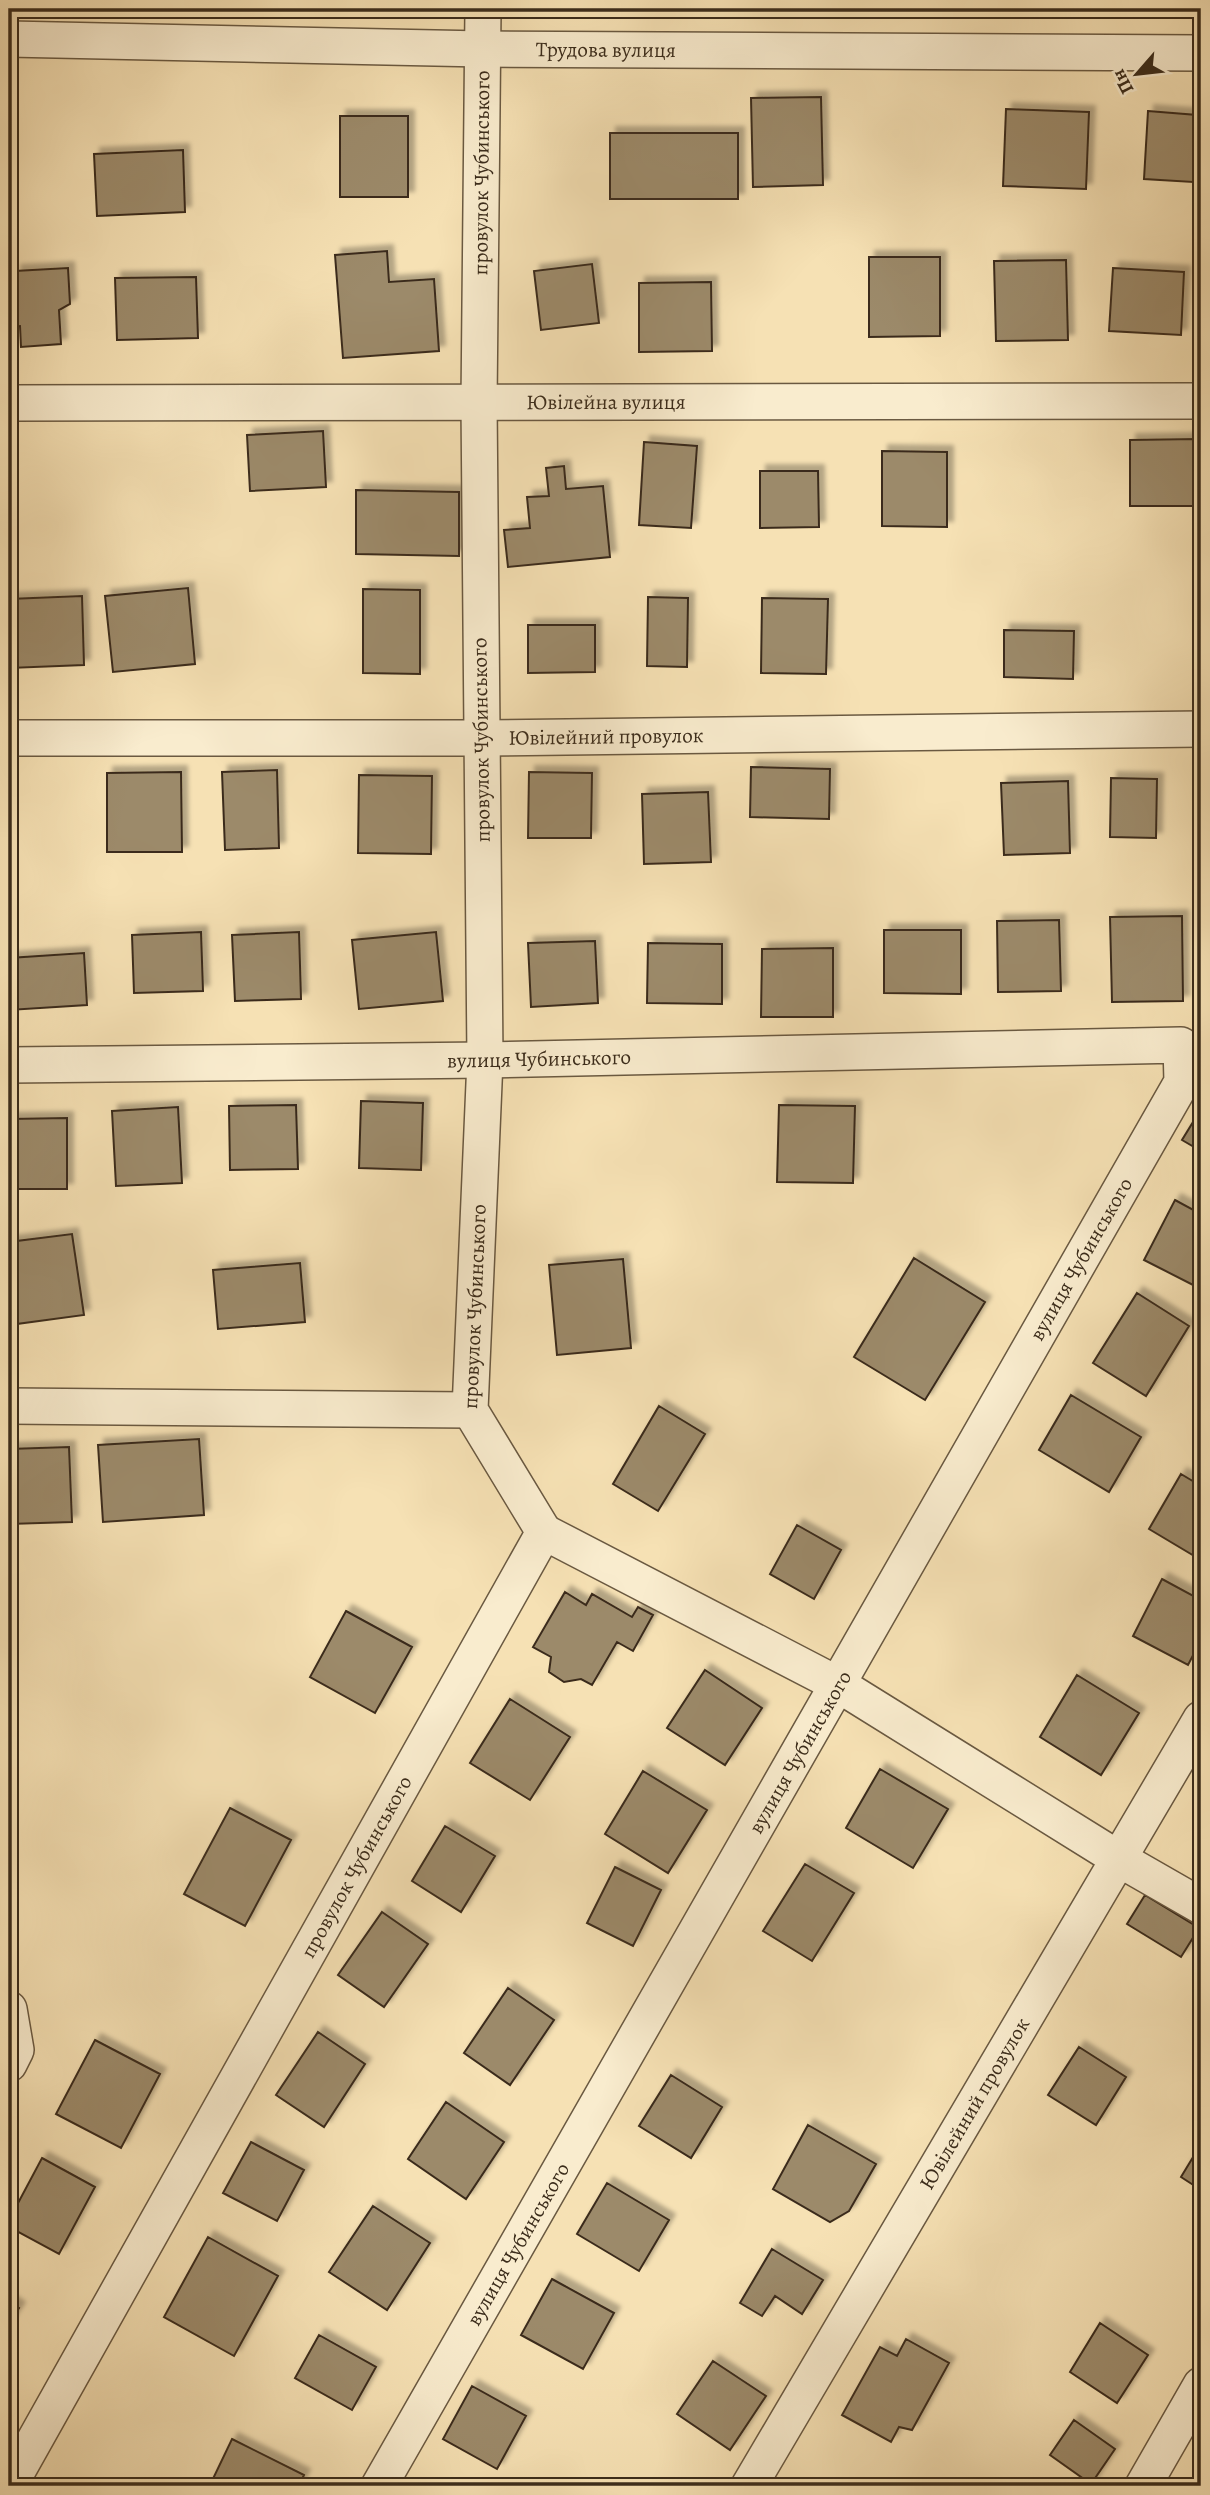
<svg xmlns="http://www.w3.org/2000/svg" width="1210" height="2495" viewBox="0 0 1210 2495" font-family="Alegreya,serif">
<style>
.building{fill:#9c8a6b;stroke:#3b2c1b;stroke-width:2;filter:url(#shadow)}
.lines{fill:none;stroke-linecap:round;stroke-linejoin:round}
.minor-casing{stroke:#6a5941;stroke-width:38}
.minor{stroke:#f9ecce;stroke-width:35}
.labels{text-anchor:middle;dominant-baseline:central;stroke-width:5;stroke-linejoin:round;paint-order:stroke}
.street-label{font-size:21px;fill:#3b2c1b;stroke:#f9ecce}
</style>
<defs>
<filter id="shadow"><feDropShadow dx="6" dy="-6" stdDeviation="2" flood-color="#0004"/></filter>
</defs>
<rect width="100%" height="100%" fill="#f6e1b4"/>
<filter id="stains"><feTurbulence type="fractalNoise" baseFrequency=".00286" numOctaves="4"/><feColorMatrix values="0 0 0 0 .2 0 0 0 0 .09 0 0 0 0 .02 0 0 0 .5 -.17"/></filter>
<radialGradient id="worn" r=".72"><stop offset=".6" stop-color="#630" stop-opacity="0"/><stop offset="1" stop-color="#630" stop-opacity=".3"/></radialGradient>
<path class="building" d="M 821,97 L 823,185 L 753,187 L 751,98 Z
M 1006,109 L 1089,112 L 1086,189 L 1003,186 Z
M 1148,111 L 1197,115 L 1193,182 L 1144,179 Z
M 340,116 L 408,116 L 408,197 L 340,197 Z
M 610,133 L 738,133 L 738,199 L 610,199 Z
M 183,150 L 185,212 L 97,216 L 94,154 Z
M 387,251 L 389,282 L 434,279 L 439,351 L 343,358 L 335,255 Z
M 869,257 L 940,257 L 940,336 L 869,337 Z
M 1066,260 L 1068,340 L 996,341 L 994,261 Z
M 592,264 L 599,323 L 541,330 L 534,271 Z
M 68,268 L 70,304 L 59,310 L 61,344 L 21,347 L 20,326 L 9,327 L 9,286 L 16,286 L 15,271 Z
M 1113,268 L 1184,272 L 1181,335 L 1109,331 Z
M 196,277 L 198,338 L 117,340 L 115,278 Z
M 711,282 L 712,351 L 639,352 L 639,283 Z
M 323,431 L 326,487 L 250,491 L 247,435 Z
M 1197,439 L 1198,506 L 1130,506 L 1130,440 Z
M 644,442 L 697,446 L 691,528 L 639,525 Z
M 882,451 L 947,452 L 947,527 L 882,526 Z
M 564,466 L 566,489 L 603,486 L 610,557 L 508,567 L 504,530 L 530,528 L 527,497 L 549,496 L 546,468 Z
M 760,471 L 818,471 L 819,527 L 760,528 Z
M 356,490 L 459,492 L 459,556 L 356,554 Z
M 188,588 L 195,664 L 113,672 L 105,596 Z
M 363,589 L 420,590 L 420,674 L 363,673 Z
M 82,596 L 84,665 L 9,668 L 9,599 Z
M 648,597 L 688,598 L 687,667 L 647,666 Z
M 762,598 L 828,599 L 826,674 L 761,673 Z
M 528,625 L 595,625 L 595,672 L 528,673 Z
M 1004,630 L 1074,631 L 1073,679 L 1004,677 Z
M 751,767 L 830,769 L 829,819 L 750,817 Z
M 277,770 L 279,848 L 225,850 L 222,772 Z
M 181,772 L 182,852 L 107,852 L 107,773 Z
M 529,772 L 592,773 L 591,838 L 528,838 Z
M 359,775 L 432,776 L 431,854 L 358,853 Z
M 1111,778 L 1157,779 L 1156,838 L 1110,837 Z
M 1068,781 L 1070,853 L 1004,855 L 1001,783 Z
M 708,792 L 711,862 L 644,864 L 642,794 Z
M 1182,916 L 1183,1001 L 1112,1002 L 1110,917 Z
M 1059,920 L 1061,991 L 998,992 L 997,921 Z
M 884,930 L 961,930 L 961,994 L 884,993 Z
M 201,932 L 203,991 L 134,993 L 132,935 Z
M 299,932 L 301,999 L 235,1001 L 232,935 Z
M 436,932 L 443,1001 L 359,1009 L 352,940 Z
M 595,941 L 598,1003 L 531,1007 L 528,943 Z
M 648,943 L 722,944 L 722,1004 L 647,1003 Z
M 833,948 L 833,1017 L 761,1017 L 762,949 Z
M 84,953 L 87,1005 L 9,1010 L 9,958 Z
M 361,1101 L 423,1103 L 421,1170 L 359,1168 Z
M 296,1105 L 298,1169 L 230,1170 L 229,1106 Z
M 779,1105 L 855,1106 L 853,1183 L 777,1182 Z
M 178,1107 L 182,1183 L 116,1186 L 112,1111 Z
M 1201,1109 L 1201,1151 L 1182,1140 Z
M 67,1118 L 67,1189 L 9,1189 L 9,1119 Z
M 1175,1200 L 1201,1214 L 1201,1289 L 1144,1260 Z
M 72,1234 L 84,1315 L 9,1325 L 9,1242 Z
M 914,1258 L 985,1302 L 925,1400 L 854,1357 Z
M 623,1259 L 631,1348 L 557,1355 L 549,1265 Z
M 300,1263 L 305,1322 L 218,1329 L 213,1270 Z
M 1137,1293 L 1189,1326 L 1146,1396 L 1093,1363 Z
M 1071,1395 L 1141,1437 L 1109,1492 L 1039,1450 Z
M 659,1406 L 705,1434 L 658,1511 L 613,1484 Z
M 199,1439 L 204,1515 L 103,1522 L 98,1445 Z
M 69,1447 L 72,1522 L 9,1524 L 9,1449 Z
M 1181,1474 L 1201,1486 L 1201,1560 L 1149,1529 Z
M 797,1525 L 841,1550 L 814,1599 L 770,1574 Z
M 1162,1579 L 1201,1600 L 1201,1640 L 1188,1665 L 1133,1636 Z
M 565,1592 L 586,1605 L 592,1594 L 632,1617 L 638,1607 L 653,1615 L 633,1651 L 617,1642 L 592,1685 L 581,1679 L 564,1682 L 549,1672 L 551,1657 L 533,1647 Z
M 346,1611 L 412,1647 L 375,1713 L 310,1677 Z
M 705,1670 L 762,1708 L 725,1765 L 667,1728 Z
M 1077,1675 L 1139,1713 L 1101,1775 L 1040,1737 Z
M 510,1699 L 570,1737 L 530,1800 L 470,1763 Z
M 880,1769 L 948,1809 L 913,1868 L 846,1828 Z
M 643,1771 L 707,1810 L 668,1873 L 605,1834 Z
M 230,1808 L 291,1840 L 245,1926 L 184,1894 Z
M 445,1826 L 495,1856 L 461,1912 L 412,1881 Z
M 805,1864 L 854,1893 L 812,1961 L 763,1931 Z
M 615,1867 L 661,1890 L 633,1946 L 587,1923 Z
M 1145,1895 L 1199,1928 L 1181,1957 L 1127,1924 Z
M 382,1912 L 428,1944 L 384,2007 L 338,1975 Z
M 508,1988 L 554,2020 L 510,2085 L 464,2053 Z
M 318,2032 L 365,2064 L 324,2127 L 276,2095 Z
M 95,2040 L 160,2074 L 121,2148 L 56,2114 Z
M 1079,2047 L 1126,2077 L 1096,2125 L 1048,2095 Z
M 671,2075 L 722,2107 L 691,2158 L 639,2126 Z
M 446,2102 L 504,2142 L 466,2199 L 408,2159 Z
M 808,2125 L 876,2164 L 849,2211 L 830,2222 L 773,2189 Z
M 251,2142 L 304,2170 L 277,2221 L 223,2193 Z
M 1201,2144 L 1201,2190 L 1181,2177 Z
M 42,2158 L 95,2187 L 59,2254 L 9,2227 L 9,2220 Z
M 607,2183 L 669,2220 L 639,2271 L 577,2234 Z
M 373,2206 L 430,2243 L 387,2310 L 329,2272 Z
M 208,2237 L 278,2276 L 234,2356 L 164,2317 Z
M 772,2249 L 823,2280 L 802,2314 L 775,2296 L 762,2316 L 740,2303 Z
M 552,2279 L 614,2313 L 583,2369 L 521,2335 Z
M 9,2301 L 19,2308 L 9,2323 Z
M 1100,2323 L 1148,2355 L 1117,2403 L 1070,2372 Z
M 319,2335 L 376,2367 L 352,2410 L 295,2378 Z
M 906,2339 L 949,2363 L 912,2430 L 899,2427 L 891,2442 L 842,2415 L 880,2347 L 897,2356 Z
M 713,2361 L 766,2396 L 730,2450 L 677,2414 Z
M 472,2386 L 526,2416 L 497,2469 L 443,2439 Z
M 1074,2420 L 1115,2449 L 1091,2484 L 1050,2455 Z
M 232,2439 L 304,2475 L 299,2486 L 210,2485 Z"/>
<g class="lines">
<defs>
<g id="minor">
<path id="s1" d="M 9,39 L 483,49 L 1201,53"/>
<path id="s2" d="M 9,403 L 1201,401"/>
<path id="s3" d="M 9,738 L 481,738 L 1201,729"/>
<path id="s4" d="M 9,1065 L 485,1060 L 1181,1045 L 1182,1082 L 379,2486"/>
<path d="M 9,1406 L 470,1410"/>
<path d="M 544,1532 L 839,1685 L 1119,1859 L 1201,1906"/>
<path d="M 9,2009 L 16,2050 L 9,2064"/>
<path id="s5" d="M 9,2486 L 544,1532 L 470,1410 L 485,1060 L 479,403 L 483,9"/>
<path id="s6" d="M 749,2486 L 1201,1719"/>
<path d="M 1143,2486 L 1201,2385"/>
</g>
</defs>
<use href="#minor" class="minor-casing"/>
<use href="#minor" class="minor"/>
</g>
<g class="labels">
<g class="street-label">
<text stroke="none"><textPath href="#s1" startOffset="597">Трудова вулиця</textPath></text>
<text stroke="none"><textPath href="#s5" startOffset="2474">провулок Чубинського</textPath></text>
<text stroke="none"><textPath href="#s2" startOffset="597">Ювілейна вулиця</textPath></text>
<text stroke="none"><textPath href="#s3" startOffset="597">Ювілейний провулок</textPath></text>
<text transform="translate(481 740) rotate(-91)">провулок Чубинського</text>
<text stroke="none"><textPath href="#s4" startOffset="530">вулиця Чубинського</textPath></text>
<text transform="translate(1081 1259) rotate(-60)">вулиця Чубинського</text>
<text stroke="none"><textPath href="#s5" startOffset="1340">провулок Чубинського</textPath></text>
<text transform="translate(800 1752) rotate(-60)">вулиця Чубинського</text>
<text stroke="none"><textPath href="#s5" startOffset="710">провулок Чубинського</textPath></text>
<text stroke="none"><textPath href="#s6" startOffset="444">Ювілейний провулок</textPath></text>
<text transform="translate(518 2244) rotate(-60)">вулиця Чубинського</text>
</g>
</g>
<rect width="1210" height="2495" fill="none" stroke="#f6e1b4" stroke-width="35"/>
<rect x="10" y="10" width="1189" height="2474" fill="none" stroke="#3b2c1b" stroke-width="3.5"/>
<rect x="18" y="18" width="1175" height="2460" fill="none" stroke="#3b2c1b" stroke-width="2"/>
<g transform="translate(1137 74) rotate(242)" stroke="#f9ecce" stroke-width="5" paint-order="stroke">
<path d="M0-5L12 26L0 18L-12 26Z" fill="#3b2c1b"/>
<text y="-10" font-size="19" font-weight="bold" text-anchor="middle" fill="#3b2c1b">Пн</text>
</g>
<rect width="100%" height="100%" filter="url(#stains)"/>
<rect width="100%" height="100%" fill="url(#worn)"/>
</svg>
